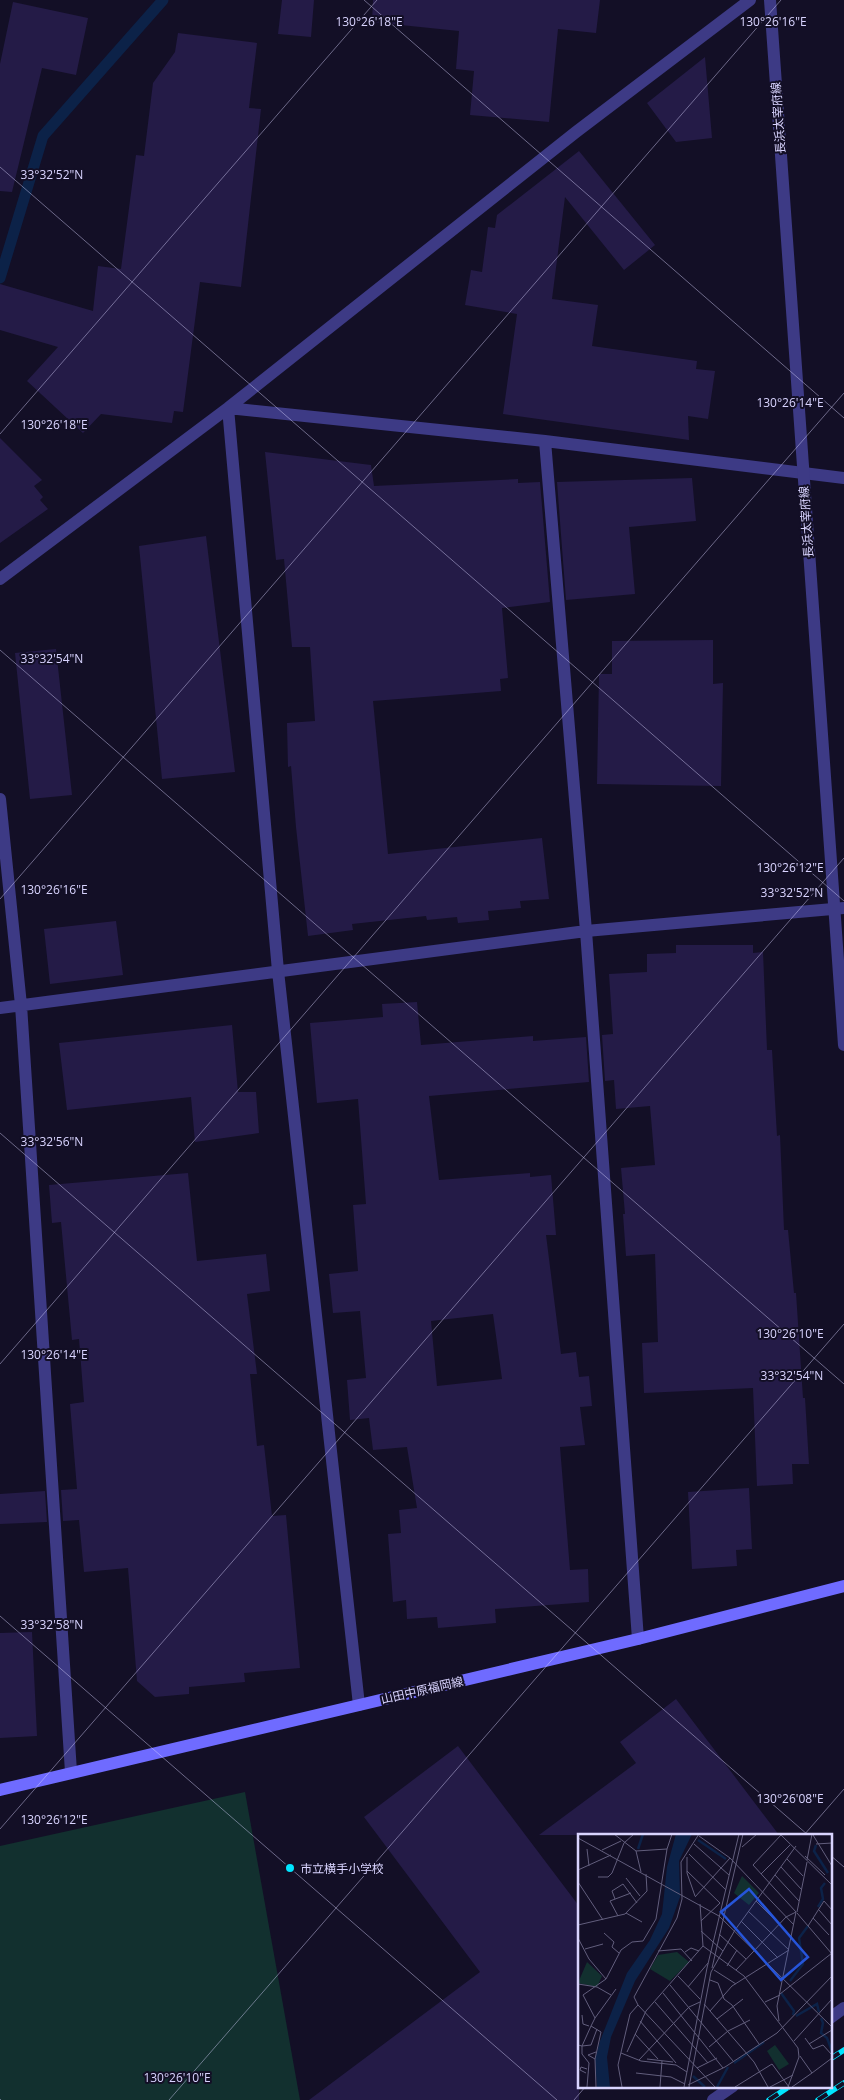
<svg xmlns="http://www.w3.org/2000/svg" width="844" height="2100" viewBox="0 0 844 2100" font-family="'Open Sans','Noto Sans JP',sans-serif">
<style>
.green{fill:#12302f}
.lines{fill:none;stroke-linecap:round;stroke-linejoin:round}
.stream{stroke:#0c2248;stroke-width:11}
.building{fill:#241b47;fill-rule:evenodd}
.minor{stroke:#3d3a85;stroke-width:12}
.tertiary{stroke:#3d3a85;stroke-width:12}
.secondary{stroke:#6f6bff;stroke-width:12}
.rail-casing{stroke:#00e5ff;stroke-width:5.5}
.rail{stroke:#130f26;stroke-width:4;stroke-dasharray:11;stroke-linecap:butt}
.ticks{fill:none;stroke:#d9d4ff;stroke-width:1;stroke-opacity:0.45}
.poi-dot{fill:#00e5ff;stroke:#130f26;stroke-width:2}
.labels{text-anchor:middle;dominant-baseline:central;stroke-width:4;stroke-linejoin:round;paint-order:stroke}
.street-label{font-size:12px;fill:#d9d4ff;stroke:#130f26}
.poi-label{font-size:12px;fill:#d9d4ff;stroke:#130f26;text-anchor:start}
.inset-river{fill:none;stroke:#0c2248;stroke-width:2.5}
.inset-road{fill:none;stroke:#625e7d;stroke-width:1}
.view{fill:#2655da;fill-opacity:0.15;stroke:#2655da;stroke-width:2.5}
.inset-edge{fill:none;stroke:#d9d4ff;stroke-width:2.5}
.ticks-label{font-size:12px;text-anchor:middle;fill:#d9d4ff;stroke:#130f26;stroke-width:4;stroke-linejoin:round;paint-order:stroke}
</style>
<rect width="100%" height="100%" fill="#130f26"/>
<path class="green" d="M 245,1792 L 300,2100 L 0,2100 L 0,1846 Z"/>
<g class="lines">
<path class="stream" d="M 0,278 L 43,136 L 163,0"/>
</g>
<path class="building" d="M 282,0 L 314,0 L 311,37 L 278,34 Z
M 373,0 L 600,0 L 596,33 L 558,29 L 549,122 L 470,115 L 474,71 L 456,69 L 459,31 L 372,22 Z
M 13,2 L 88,18 L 76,75 L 42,68 L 12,192 L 0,191 L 0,64 Z
M 178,33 L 257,43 L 249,108 L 261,109 L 241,287 L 200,282 L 183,412 L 174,411 L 172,423 L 101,414 L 83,433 L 27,381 L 58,347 L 0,330 L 0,284 L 93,311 L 98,266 L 121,269 L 136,155 L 144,156 L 153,83 L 175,52 Z
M 705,57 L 712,138 L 676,142 L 647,103 Z
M 579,151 L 655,245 L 624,270 L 565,197 L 552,299 L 598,305 L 592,346 L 697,361 L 696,369 L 715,371 L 708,419 L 688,416 L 689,440 L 503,414 L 517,314 L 465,305 L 471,270 L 482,272 L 488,227 L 495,228 L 497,215 Z
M 0,438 L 42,480 L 34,486 L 43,497 L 40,500 L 48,509 L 0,543 Z
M 265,452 L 371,465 L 374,486 L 518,479 L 518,483 L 540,482 L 550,602 L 502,608 L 508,678 L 500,679 L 501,691 L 373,701 L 388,854 L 542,838 L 549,899 L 520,901 L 521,908 L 488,911 L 489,920 L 458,923 L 457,917 L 427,920 L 426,916 L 352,924 L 353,930 L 308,936 L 296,827 L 291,766 L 288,767 L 287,723 L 315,721 L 310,647 L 292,647 L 284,559 L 276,560 Z
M 692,478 L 696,521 L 629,527 L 635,594 L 566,600 L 557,482 Z
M 206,536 L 235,772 L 162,779 L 139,546 Z
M 713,640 L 713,684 L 723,683 L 721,786 L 597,784 L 599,674 L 612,674 L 612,641 Z
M 56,649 L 72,795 L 30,799 L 15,653 Z
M 116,921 L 123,975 L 50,984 L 44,929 Z
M 676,945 L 753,945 L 753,953 L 763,952 L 767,1050 L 772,1050 L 777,1136 L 780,1135 L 784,1230 L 788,1230 L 794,1293 L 796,1293 L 803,1398 L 805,1398 L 809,1464 L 792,1464 L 793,1484 L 757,1486 L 753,1388 L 644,1393 L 642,1343 L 658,1342 L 655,1254 L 626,1256 L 623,1214 L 625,1214 L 621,1168 L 655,1165 L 650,1106 L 616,1109 L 614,1080 L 605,1081 L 602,1035 L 613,1034 L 609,974 L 647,972 L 647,954 L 676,953 Z
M 417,1002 L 421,1045 L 533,1036 L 533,1041 L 586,1037 L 589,1082 L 429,1096 L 439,1180 L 530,1173 L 530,1177 L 551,1175 L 556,1235 L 546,1235 L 561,1354 L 576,1352 L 579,1377 L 589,1376 L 592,1406 L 580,1407 L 585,1445 L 560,1447 L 570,1570 L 588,1569 L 589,1602 L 495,1609 L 496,1623 L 438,1628 L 437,1617 L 407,1619 L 406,1600 L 393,1602 L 388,1534 L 401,1533 L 399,1510 L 417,1508 L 407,1447 L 373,1450 L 369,1418 L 350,1420 L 347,1380 L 366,1378 L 360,1311 L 333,1313 L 329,1274 L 358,1271 L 353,1205 L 366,1204 L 358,1099 L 317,1103 L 310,1023 L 383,1017 L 382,1004 ZM 493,1314 L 502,1379 L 437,1386 L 431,1321 Z
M 232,1025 L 238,1092 L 256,1092 L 259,1133 L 195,1142 L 191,1097 L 67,1110 L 59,1043 Z
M 188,1173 L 197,1261 L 266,1254 L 270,1291 L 247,1294 L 257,1374 L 250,1374 L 257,1446 L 264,1445 L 272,1516 L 286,1515 L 300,1668 L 244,1673 L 245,1682 L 189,1687 L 189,1694 L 155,1697 L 137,1681 L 128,1568 L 84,1572 L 79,1520 L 63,1521 L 61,1490 L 77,1489 L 70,1404 L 84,1402 L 79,1339 L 72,1340 L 61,1222 L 52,1223 L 49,1185 Z
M 749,1488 L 752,1549 L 736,1550 L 737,1566 L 692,1569 L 688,1492 Z
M 45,1491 L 47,1522 L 0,1524 L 0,1494 Z
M 32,1632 L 37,1736 L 0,1738 L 0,1633 Z
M 676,1699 L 779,1835 L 539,1835 L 636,1763 L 620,1742 Z
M 458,1746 L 579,1906 L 579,2100 L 309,2100 L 480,1972 L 364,1817 Z"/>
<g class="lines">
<path class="minor" d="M 545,441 L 586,931 L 638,1639
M 0,579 L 228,408 L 576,132 L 750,0
M 0,799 L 21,1005 L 71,1772
M 0,1008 L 586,931 L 844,908
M 359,1705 L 278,971 L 228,408 L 545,441 L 844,478"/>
<path class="tertiary" d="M 770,0 L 844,1045
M 830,2018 L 844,2008
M 713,2100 L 733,2086"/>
<path class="secondary" d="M 0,1790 L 638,1639 L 844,1586"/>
<defs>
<path id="rail" d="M 830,2059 L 844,2050
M 769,2100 L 790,2086
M 818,2100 L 844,2083"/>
</defs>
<use href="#rail" class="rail-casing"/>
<use href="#rail" class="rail"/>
</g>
<path class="ticks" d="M 364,0 L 844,418M 0,167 L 844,901M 0,434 L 377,0M 0,650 L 844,1384M 0,899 L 781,0M 0,1133 L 808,1835M 0,1364 L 844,393M 0,1616 L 557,2100M 0,1829 L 844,858M 804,1835 L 844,1789M 830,1855 L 844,1867M 0,2099 L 1,2100M 169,2100 L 844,1324M 574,2100 L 586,2086"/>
<circle class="poi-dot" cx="290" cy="1868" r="5"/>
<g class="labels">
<g class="street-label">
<text transform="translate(778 118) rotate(-94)">長浜太宰府線</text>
<text transform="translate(806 522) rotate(-94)">長浜太宰府線</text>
<text transform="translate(422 1690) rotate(-13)">山田中原福岡線</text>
</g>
<g class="poi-label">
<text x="300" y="1868">市立横手小学校</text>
</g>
</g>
<g transform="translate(578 1834)">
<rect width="254" height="254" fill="#130f26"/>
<path d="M 164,42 L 181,59 L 171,71 L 156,59 ZM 99,118 L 111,128 L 92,147 L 72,135 L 80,121 ZM 9,128 L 24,142 L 19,153 L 0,149 ZM 197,211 L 211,230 L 201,236 L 189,217 Z" fill="#12302f"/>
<path d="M 98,0 L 114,0 L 101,27 L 102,63 L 91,94 L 57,147 L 33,203 L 29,223 L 32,253 L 19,253 L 17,225 L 22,207 L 49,139 L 72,106 L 84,80 L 89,33 Z" fill="#0c2248"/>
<path class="inset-river" d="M 120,6 L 148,25M 238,11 L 236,17 L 250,39M 60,15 L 65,0M 240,73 L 245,65 L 243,54 L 247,49M 212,147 L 225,130 L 221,104 L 230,92M 203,159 L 216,177 L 215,181M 218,182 L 239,170 L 241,178M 243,184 L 245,189 L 243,199 L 249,204 L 254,217M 156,229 L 186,208M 115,242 L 127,253M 139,253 L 150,233"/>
<path class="inset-road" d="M 36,0 L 58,17 L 63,38M 202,0 L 254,51M 235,1 L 254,32M 121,2 L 152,24 L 216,91M 0,4 L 141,82 L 254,193M 116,10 L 151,41M 238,10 L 254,9M 164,13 L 179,0M 9,15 L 11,32M 24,16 L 43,7M 58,17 L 89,15M 111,20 L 148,56M 227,22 L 247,41M 109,23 L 109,39 L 117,62M 209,25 L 225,42M 229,26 L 234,0M 203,33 L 223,55M 0,36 L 33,21M 109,37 L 142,69M 183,40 L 212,11M 197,41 L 221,67M 20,43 L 30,43 L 34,39 L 46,9 L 56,0M 48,44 L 62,62M 0,48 L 25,86M 117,63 L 152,24M 37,65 L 34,57 L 45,50 L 59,69M 178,67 L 214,103M 122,70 L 125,112 L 166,142 L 220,214 L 221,223 L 210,253M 241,76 L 254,91M 219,78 L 229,28M 48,79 L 64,88M 219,79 L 254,120M 40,82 L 32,67 L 53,59M 235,84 L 251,101M 123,87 L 142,69M 163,87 L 200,124M 0,91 L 47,80 L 69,57 L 68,40M 230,92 L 246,67 L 254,76M 123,97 L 145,117M 26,99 L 36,108 L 34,113 L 41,119M 141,100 L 168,125M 0,104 L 11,125 L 28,145M 7,115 L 25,110M 80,117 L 103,115 L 114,127M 107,118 L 113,114 L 121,117M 149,132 L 159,116M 134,134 L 165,0M 136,136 L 158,150M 158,136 L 208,83 L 218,78M 100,142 L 122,165M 132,146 L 140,149 L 146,165 L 154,171 L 181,210M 0,150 L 19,153 L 33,161M 92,151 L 155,227M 110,153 L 130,129M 85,159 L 145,234M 202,160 L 254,119M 77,168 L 130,229M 187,168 L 202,161M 126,170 L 176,228 L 190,253M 60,171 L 137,253M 132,177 L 154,152 L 211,116 L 170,77M 4,181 L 5,190 L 11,192M 17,184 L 38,155M 139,185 L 165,165M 62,187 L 98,229M 201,187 L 199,172 L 218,78 L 175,31 L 203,1M 13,192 L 4,212 L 13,211 L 19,195M 57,200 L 80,225M 227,204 L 235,215 L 245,211 L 254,221M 216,207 L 254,165M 231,210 L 254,196M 0,211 L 4,212 L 4,220 L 11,229 L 9,253M 131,213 L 150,197 L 172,186M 49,218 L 68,177 L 125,112M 43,219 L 63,227 L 98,231 L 109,238M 222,222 L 234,239 L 254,224M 17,225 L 10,221 L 18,218M 69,225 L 95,228M 61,226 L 111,173 L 122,168M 119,234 L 139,224M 8,239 L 2,236 L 3,233 L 9,235M 58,239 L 93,243 L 107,250M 110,251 L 147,233 L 199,199 L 254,142M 18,253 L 17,225 L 23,198 L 13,192 L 17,184 L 5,161 L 28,145 L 43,116 L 54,108 L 65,107 L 78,85 L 89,15 L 94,0M 44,253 L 40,231 L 52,180 L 60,171 L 56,163 L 99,84 L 104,65 L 103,28 L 121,0M 82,253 L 84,227M 106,253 L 129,134 L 161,0M 111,253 L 133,138 L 157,96 L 218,12M 157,253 L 194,230 L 211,253M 192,253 L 215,241M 214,253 L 234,239"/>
<path class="view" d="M 171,55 L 230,123 L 203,146 L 143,78 Z"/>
<rect width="254" height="254" class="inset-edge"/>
</g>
<g class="ticks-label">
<text x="369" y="26">130°26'18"E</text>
<text x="773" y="26">130°26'16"E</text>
<text x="52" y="179">33°32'52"N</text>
<text x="790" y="407">130°26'14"E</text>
<text x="54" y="429">130°26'18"E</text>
<text x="52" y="663">33°32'54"N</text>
<text x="790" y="872">130°26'12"E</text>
<text x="54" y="894">130°26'16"E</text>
<text x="792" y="897">33°32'52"N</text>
<text x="52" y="1146">33°32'56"N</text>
<text x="790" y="1338">130°26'10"E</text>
<text x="54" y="1359">130°26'14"E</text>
<text x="792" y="1380">33°32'54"N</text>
<text x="52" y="1629">33°32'58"N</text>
<text x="790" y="1803">130°26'08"E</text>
<text x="54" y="1824">130°26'12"E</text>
<text x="177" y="2082">130°26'10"E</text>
</g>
</svg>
